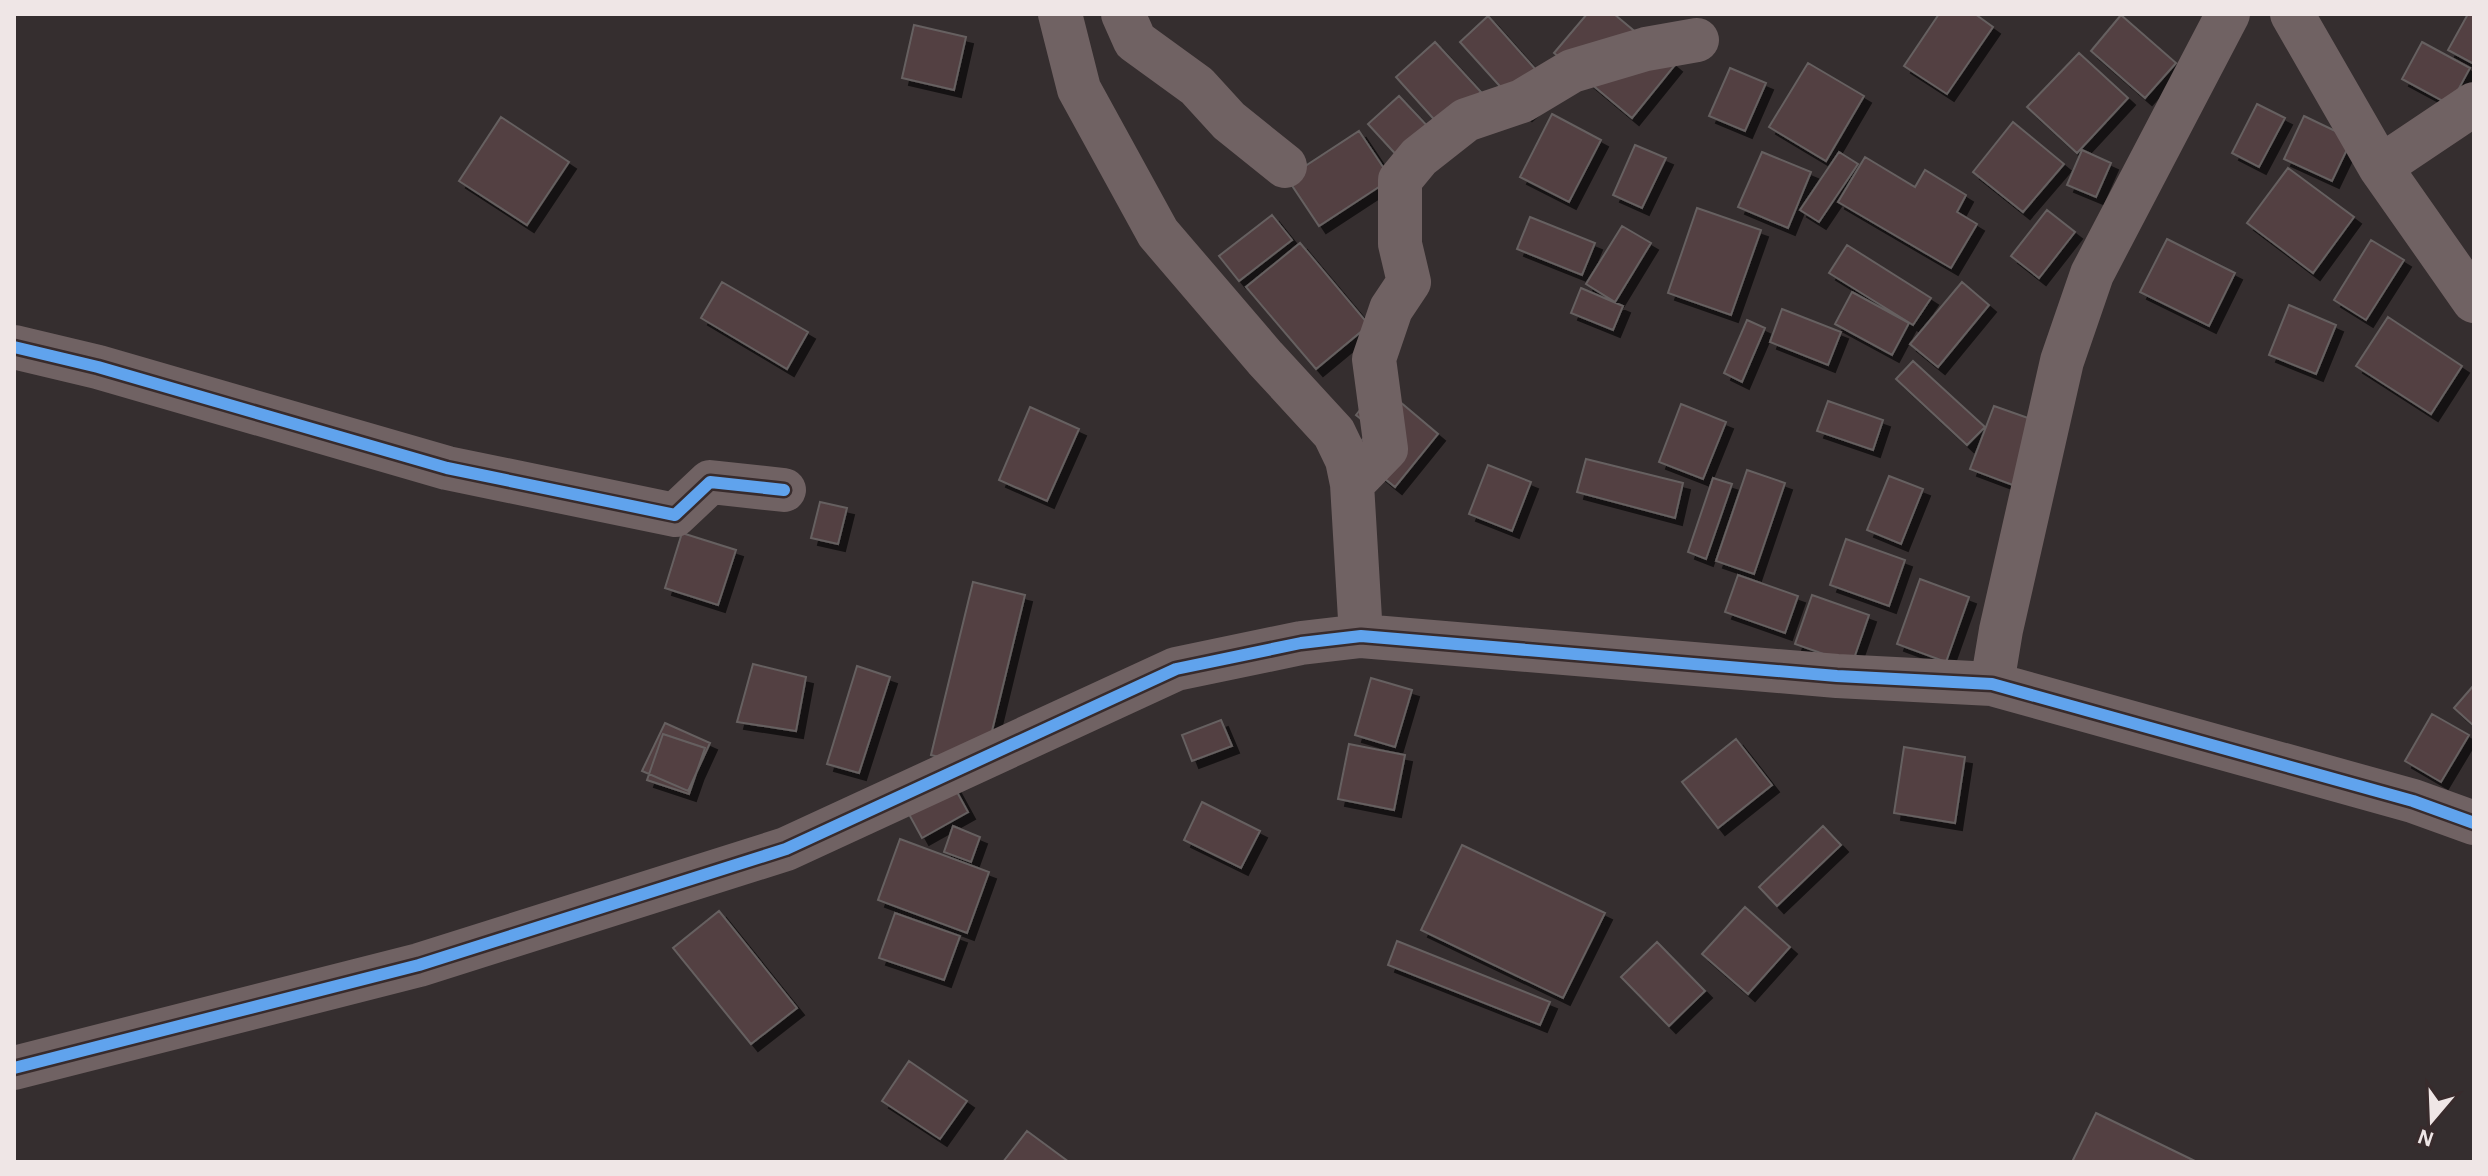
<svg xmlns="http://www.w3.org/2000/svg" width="2488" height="1176" viewBox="0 0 2488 1176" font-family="'Alegreya Sans',sans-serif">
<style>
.building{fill:#523f42;stroke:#666060;stroke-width:2;filter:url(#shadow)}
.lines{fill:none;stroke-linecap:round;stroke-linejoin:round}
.minor{stroke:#706263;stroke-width:44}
.cycleway-casing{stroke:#382b2c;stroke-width:17}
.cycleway{stroke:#60a3ed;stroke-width:12}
</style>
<defs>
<filter id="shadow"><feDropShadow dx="7" dy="7" stdDeviation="0" flood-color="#0009"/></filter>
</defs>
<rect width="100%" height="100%" fill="#352e2f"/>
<path class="building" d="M 1587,14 L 1614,14 L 1675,65 L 1632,118 L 1554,53 Z
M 1939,14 L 1975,14 L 1993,27 L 1947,94 L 1904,66 Z
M 2468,14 L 2474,14 L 2474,64 L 2448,50 Z
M 2121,15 L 2176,63 L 2145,98 L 2091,51 Z
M 1488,16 L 1553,89 L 1525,114 L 1460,42 Z
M 914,25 L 966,37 L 954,90 L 902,78 Z
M 1435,42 L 1481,92 L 1441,127 L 1396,77 Z
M 2422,42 L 2470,68 L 2450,105 L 2402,79 Z
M 2079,53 L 2128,98 L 2077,153 L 2027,107 Z
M 1808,63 L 1864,96 L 1826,161 L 1769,127 Z
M 1730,68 L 1766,83 L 1745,131 L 1709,116 Z
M 1399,96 L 1432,131 L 1401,160 L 1368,124 Z
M 2257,104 L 2285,118 L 2259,167 L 2232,153 Z
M 1552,114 L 1601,140 L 1569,202 L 1520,177 Z
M 2304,116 L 2352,139 L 2332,181 L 2284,159 Z
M 501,117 L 569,162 L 527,225 L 459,181 Z
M 2013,122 L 2064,164 L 2023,212 L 1973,172 Z
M 1359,131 L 1391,179 L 1319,226 L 1287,178 Z
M 1635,145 L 1666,158 L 1642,208 L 1613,195 Z
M 2082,150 L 2111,163 L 2096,197 L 2067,185 Z
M 1762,152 L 1811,172 L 1788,228 L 1738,207 Z
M 1839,152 L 1858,164 L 1819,222 L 1800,210 Z
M 1865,157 L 1915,187 L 1925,170 L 1966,195 L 1957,212 L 1977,224 L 1951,268 L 1838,202 Z
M 2288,168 L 2354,217 L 2313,273 L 2247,223 Z
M 1697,208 L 1761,230 L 1731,315 L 1668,293 Z
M 2047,210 L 2075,232 L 2039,278 L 2011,256 Z
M 1272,215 L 1292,240 L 1239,281 L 1219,256 Z
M 1530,217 L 1595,243 L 1582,275 L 1517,249 Z
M 1622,226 L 1651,243 L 1615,302 L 1586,284 Z
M 2167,239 L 2235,273 L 2209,326 L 2140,292 Z
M 2371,240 L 2404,260 L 2366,320 L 2334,300 Z
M 1300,243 L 1369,325 L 1316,369 L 1246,287 Z
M 1847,245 L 1931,298 L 1913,325 L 1829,273 Z
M 722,282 L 808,332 L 787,369 L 701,318 Z
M 1962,282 L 1989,305 L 1938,367 L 1910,344 Z
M 1581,288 L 1623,306 L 1613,330 L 1571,313 Z
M 1852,292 L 1909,323 L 1892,355 L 1835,324 Z
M 2289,305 L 2336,325 L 2316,374 L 2269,355 Z
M 1782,309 L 1841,332 L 1828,365 L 1770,342 Z
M 2388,317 L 2462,366 L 2431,414 L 2356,366 Z
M 1747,320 L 1765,328 L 1742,382 L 1724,373 Z
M 1913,361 L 1985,427 L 1967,445 L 1896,379 Z
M 1380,385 L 1438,434 L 1395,487 L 1352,452 L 1372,428 L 1356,415 Z
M 1828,401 L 1883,420 L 1873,450 L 1817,431 Z
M 1681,404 L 1726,422 L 1703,479 L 1659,462 Z
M 1994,406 L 2042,423 L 2018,487 L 1970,469 Z
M 1030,407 L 1079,429 L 1047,501 L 999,480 Z
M 1586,459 L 1683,483 L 1675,518 L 1577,492 Z
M 1488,465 L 1531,482 L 1512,531 L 1469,514 Z
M 1747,470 L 1785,483 L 1754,574 L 1716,561 Z
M 1889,476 L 1923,489 L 1901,544 L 1867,530 Z
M 1713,478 L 1732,484 L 1706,559 L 1688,552 Z
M 820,502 L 847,508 L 838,544 L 811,538 Z
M 682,533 L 736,550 L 718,605 L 665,588 Z
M 1846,539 L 1905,560 L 1889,606 L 1830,585 Z
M 1738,575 L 1798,596 L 1785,633 L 1725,612 Z
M 1920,579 L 1969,597 L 1946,662 L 1897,644 Z
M 973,582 L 1025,595 L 983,768 L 931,755 Z
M 1812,595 L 1869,615 L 1852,664 L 1795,644 Z
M 753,664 L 806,677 L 796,731 L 737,722 Z
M 857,666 L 890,677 L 859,773 L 827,764 Z
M 1371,678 L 1412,690 L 1395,747 L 1355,735 Z
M 2474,685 L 2474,726 L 2454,708 Z
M 2432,714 L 2469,735 L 2441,782 L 2405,761 Z
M 1221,720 L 1232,746 L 1192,761 L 1182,735 Z
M 665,723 L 710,743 L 688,791 L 642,771 Z
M 663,734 L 705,748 L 689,794 L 647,780 Z
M 1736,739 L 1772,785 L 1718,828 L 1682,782 Z
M 1349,744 L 1405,755 L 1394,810 L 1338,799 Z
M 1904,747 L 1965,757 L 1955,823 L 1894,813 Z
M 951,781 L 968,812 L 922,838 L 905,807 Z
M 1202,802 L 1260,831 L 1241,868 L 1184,840 Z
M 953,826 L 980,837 L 971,862 L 944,852 Z
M 1823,826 L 1841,845 L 1777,906 L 1759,887 Z
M 900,839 L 989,872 L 967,933 L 878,900 Z
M 1462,845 L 1605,913 L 1563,998 L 1421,930 Z
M 1745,907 L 1790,947 L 1748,994 L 1702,954 Z
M 719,911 L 797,1008 L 751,1044 L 673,948 Z
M 895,913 L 960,936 L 944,980 L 879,958 Z
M 1397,941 L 1550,1002 L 1540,1025 L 1388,965 Z
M 1657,942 L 1705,991 L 1669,1026 L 1621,977 Z
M 909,1061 L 967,1101 L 940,1139 L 882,1101 Z
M 2096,1113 L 2197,1162 L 2072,1162 Z
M 1027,1131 L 1069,1162 L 1003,1162 Z"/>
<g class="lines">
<path class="minor" d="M 1060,14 L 1079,89 L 1158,233 L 1265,358 L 1334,433 L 1347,460 L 1352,484 L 1361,636
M 1123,14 L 1135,41 L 1197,86 L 1229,121 L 1285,166
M 2292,14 L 2380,167 L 2474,301
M 2380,167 L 2474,104
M 14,347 L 98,367 L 447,468 L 675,515 L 710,482 L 784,490
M 1352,484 L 1386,449 L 1374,359 L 1391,309 L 1409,282 L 1400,244 L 1400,180 L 1419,157 L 1466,120 L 1522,101 L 1572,71 L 1646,49 L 1697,40
M 1992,684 L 2001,630 L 2062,361 L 2092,274 L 2228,14
M 14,1068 L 419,965 L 786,849 L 1176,669 L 1301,643 L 1361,636 L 1837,676 L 1992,684 L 2413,801 L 2474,823"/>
<defs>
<path id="cycleway" d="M 14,347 L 98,367 L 447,468 L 675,515 L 710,482 L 784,490
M 14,1068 L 419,965 L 786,849 L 1176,669 L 1301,643 L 1361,636 L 1837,676 L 1992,684 L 2413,801 L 2474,823"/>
</defs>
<use href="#cycleway" class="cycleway-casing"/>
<use href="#cycleway" class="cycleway"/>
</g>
<rect width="2488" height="1176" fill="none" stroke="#efe6e6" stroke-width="32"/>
<g transform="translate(2432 1120) rotate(199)" stroke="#382b2c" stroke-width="6" paint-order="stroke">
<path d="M0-6L14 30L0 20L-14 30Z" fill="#efe6e6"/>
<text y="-12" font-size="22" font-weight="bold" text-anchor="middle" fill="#efe6e6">N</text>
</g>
</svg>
